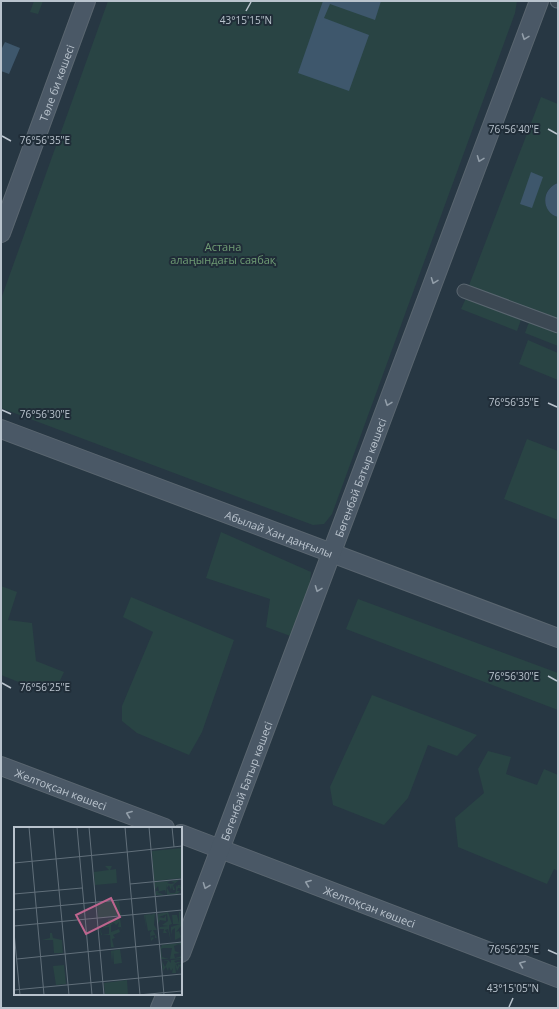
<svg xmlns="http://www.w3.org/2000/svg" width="559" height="1009" viewBox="0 0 559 1009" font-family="'Open Sans',sans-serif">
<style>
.green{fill:#294444}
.water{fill:#3e576c}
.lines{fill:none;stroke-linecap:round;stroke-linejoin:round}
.street-casing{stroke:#5a6670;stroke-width:15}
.secondary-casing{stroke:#5a6670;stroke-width:20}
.street{stroke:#3c4853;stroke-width:13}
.secondary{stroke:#4a5866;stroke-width:18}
.oneway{stroke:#929ea9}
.ticks{fill:none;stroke:#b9c3cd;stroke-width:1.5}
.labels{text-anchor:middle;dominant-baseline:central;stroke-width:4;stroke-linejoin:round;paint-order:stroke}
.street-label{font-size:11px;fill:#b9c3cd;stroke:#202d38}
.park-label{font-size:11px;fill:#709d75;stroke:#202d38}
.inset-road{fill:none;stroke:#616f7a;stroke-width:1}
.view{fill:#be658e;fill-opacity:0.15;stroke:#be658e;stroke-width:2}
.inset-edge{fill:none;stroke:#b9c3cd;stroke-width:2}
.ticks-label{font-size:10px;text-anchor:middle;fill:#b9c3cd;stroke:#202d38;stroke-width:4;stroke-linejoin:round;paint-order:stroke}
</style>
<rect width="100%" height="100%" fill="#273743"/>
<path class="green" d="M 34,1 L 43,1 L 38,14 L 30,12 Z
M 108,1 L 517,1 L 515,13 L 332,514 L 324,524 L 313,525 L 1,408 L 1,299 Z
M 541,97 L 558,104 L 558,183 C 541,189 541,211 558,217 L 558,320 L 468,288 Z
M 467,296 L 522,317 L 517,331 L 461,309 Z
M 530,319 L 558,329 L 558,346 L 525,333 Z
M 528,340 L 558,353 L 558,380 L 519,364 Z
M 527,439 L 558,451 L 558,520 L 504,499 Z
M 221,532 L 311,572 L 309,590 L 293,637 L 266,627 L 270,599 L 206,578 Z
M 1,586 L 17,592 L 8,620 L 32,623 L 36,661 L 64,672 L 55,691 L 41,691 L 1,675 Z
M 131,597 L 234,640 L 202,732 L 189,755 L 137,733 L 122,721 L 122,706 L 153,632 L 123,617 Z
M 358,599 L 558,673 L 558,710 L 346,629 Z
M 372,695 L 477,735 L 457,756 L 428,745 L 408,798 L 384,825 L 333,805 L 330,787 Z
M 488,751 L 511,757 L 506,774 L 537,785 L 544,769 L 558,775 L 558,871 L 554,869 L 547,884 L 458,847 L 455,818 L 484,793 L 478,769 Z"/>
<path class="water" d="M 323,1 L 381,1 L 375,20 L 330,4 L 324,18 L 369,35 L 349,91 L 298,73 Z
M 5,42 L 20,48 L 9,74 L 1,71 L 1,50 Z
M 531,172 L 543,177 L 532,208 L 520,204 Z
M 558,183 L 558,217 C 541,212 541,189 558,183 Z"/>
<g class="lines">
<defs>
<path id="street" d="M 557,1 L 558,1
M 464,291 L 558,326"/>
<g id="secondary">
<path id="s1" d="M 1,233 L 86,1"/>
<path id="s2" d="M 1,429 L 558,638"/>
<path id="s3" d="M 1,766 L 165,828"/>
<path id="s4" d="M 181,834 L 558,978"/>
<path id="s5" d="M 181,953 L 539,1"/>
<path d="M 160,1008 L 166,994"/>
</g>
</defs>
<use href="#street" class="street-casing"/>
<use href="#secondary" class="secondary-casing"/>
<use href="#street" class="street"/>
<use href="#secondary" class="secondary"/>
</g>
<defs><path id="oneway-chevron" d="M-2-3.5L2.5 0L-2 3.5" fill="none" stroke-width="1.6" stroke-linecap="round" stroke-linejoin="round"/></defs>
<g class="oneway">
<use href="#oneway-chevron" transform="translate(525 37) rotate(110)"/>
<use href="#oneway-chevron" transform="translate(480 159) rotate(111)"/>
<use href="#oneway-chevron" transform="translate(434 281) rotate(111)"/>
<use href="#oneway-chevron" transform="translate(388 403) rotate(110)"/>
<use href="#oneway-chevron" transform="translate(318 589) rotate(111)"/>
<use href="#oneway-chevron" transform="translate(129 814) rotate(-159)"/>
<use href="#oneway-chevron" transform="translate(308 883) rotate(-159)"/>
<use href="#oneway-chevron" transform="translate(206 886) rotate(111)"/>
<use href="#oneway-chevron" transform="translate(522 964) rotate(-159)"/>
</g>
<path class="ticks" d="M 246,11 L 251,2M 548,129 L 557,134M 2,136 L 11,141M 548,403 L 557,407M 2,410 L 11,414M 548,676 L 557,681M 2,683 L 11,688M 548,950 L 557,954M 509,1007 L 513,998"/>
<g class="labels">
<g class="street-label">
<text stroke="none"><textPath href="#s1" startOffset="160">Төле би көшесі</textPath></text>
<text stroke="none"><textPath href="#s5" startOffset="508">Бөгенбай Батыр көшесі</textPath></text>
<text stroke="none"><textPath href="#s2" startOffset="297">Абылай Хан даңғылы</textPath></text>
<text stroke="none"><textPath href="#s5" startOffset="184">Бөгенбай Батыр көшесі</textPath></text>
<text stroke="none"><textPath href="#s3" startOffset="64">Желтоқсан көшесі</textPath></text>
<text stroke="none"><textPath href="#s4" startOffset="202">Желтоқсан көшесі</textPath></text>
</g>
<g class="park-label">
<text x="223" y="246">Астана<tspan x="223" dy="13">алаңындағы саябақ</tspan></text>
</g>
</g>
<g transform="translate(14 827)">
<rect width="168" height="168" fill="#273743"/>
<path d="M 168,21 L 168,51 L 140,54 L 138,24 ZM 91,39 L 98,39 L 96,43 L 102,42 L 103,56 L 81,58 L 80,45 L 95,43 ZM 165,53 L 159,58 L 161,63 L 159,63 L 158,58 L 157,63 L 155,58 L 153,61 L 156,66 L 161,66 L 162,64 L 162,58 L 163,60 L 164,58 L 168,58 L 165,59 L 168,60 L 168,66 L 166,61 L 164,61 L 163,64 L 166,64 L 163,67 L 153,68 L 152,57 L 152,67 L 151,63 L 143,65 L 150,68 L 141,68 L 142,64 L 145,64 L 144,59 L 141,63 L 140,55 L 156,54 L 153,56 L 157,57 L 161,56 L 157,54 ZM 105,74 L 107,88 L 84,91 L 83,76 ZM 154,85 L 158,97 L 155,98 L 155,102 L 157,115 L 154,102 L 151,103 L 153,106 L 149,106 L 150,102 L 145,102 L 146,100 L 154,99 L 148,98 L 154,94 L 153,87 L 145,90 L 150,91 L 152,88 L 152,94 L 146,93 L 144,97 L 144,87 ZM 165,85 L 166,85 L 167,99 L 162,105 L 165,104 L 167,110 L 161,113 L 161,101 L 158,103 L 157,108 L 157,100 L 166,97 L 159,97 L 158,88 L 163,88 L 165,96 ZM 141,86 L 140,98 L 143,103 L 139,103 L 143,111 L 141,111 L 141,108 L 137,109 L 138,112 L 138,110 L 140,111 L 137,114 L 136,106 L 138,103 L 134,104 L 131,88 L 132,101 L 130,88 L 136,87 L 137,88 ZM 103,91 L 106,93 L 106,91 L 108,105 L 107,100 L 104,100 L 105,95 L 102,98 L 100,96 L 97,97 L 99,97 L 97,98 L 97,105 L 105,102 L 106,105 L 99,108 L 101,111 L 98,112 L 100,120 L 97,120 L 96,108 L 87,108 L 86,101 L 88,108 L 95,107 L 95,100 L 89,101 L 88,97 L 94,99 L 94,92 ZM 36,106 L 38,106 L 39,111 L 48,113 L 49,126 L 40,126 L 39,113 L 28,113 L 36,111 ZM 167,116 L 167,118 L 165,117 L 160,119 L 161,124 L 166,126 L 160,127 L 161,131 L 168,129 L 168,131 L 156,132 L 158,121 L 149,121 L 147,122 L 148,130 L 155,132 L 147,132 L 146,122 L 148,118 ZM 106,122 L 108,136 L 100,137 L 99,124 L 98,136 L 97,124 L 102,123 L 105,131 L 102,123 ZM 168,132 L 160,134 L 162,136 L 163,135 L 168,135 L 162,137 L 164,140 L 164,136 L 165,138 L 168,136 L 168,144 L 166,139 L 163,144 L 161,137 L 162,146 L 158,146 L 159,141 L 157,144 L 155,140 L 154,144 L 152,140 L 149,144 L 148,134 L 151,140 L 154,134 L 149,134 L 154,133 L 157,136 L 157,133 ZM 50,138 L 52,157 L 42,158 L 39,139 ZM 113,153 L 114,168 L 91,168 L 90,156 Z" fill="#294444"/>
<path class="inset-road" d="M 15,0 L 30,168M 39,0 L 55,168M 63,0 L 78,168M 75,0 L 90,168M 111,0 L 126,168M 135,0 L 150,168M 158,0 L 160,20M 113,25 L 168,19M 0,36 L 113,25M 116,57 L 168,52M 0,67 L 68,61M 0,83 L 168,67M 0,99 L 168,83M 0,105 L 6,168M 3,132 L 168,115M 0,163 L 168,147M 124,168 L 168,164"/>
<path class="view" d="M 97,71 L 106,90 L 72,107 L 62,88 Z"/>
<rect width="168" height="168" class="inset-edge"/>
</g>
<g class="ticks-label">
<text x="246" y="24">43°15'15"N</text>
<text x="514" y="133">76°56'40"E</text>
<text x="45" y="144">76°56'35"E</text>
<text x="514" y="406">76°56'35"E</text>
<text x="45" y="418">76°56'30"E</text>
<text x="514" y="680">76°56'30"E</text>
<text x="45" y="691">76°56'25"E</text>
<text x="514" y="953">76°56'25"E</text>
<text x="513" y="992">43°15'05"N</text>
</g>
<rect width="559" height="1009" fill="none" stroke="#b9c3cd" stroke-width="4"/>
</svg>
